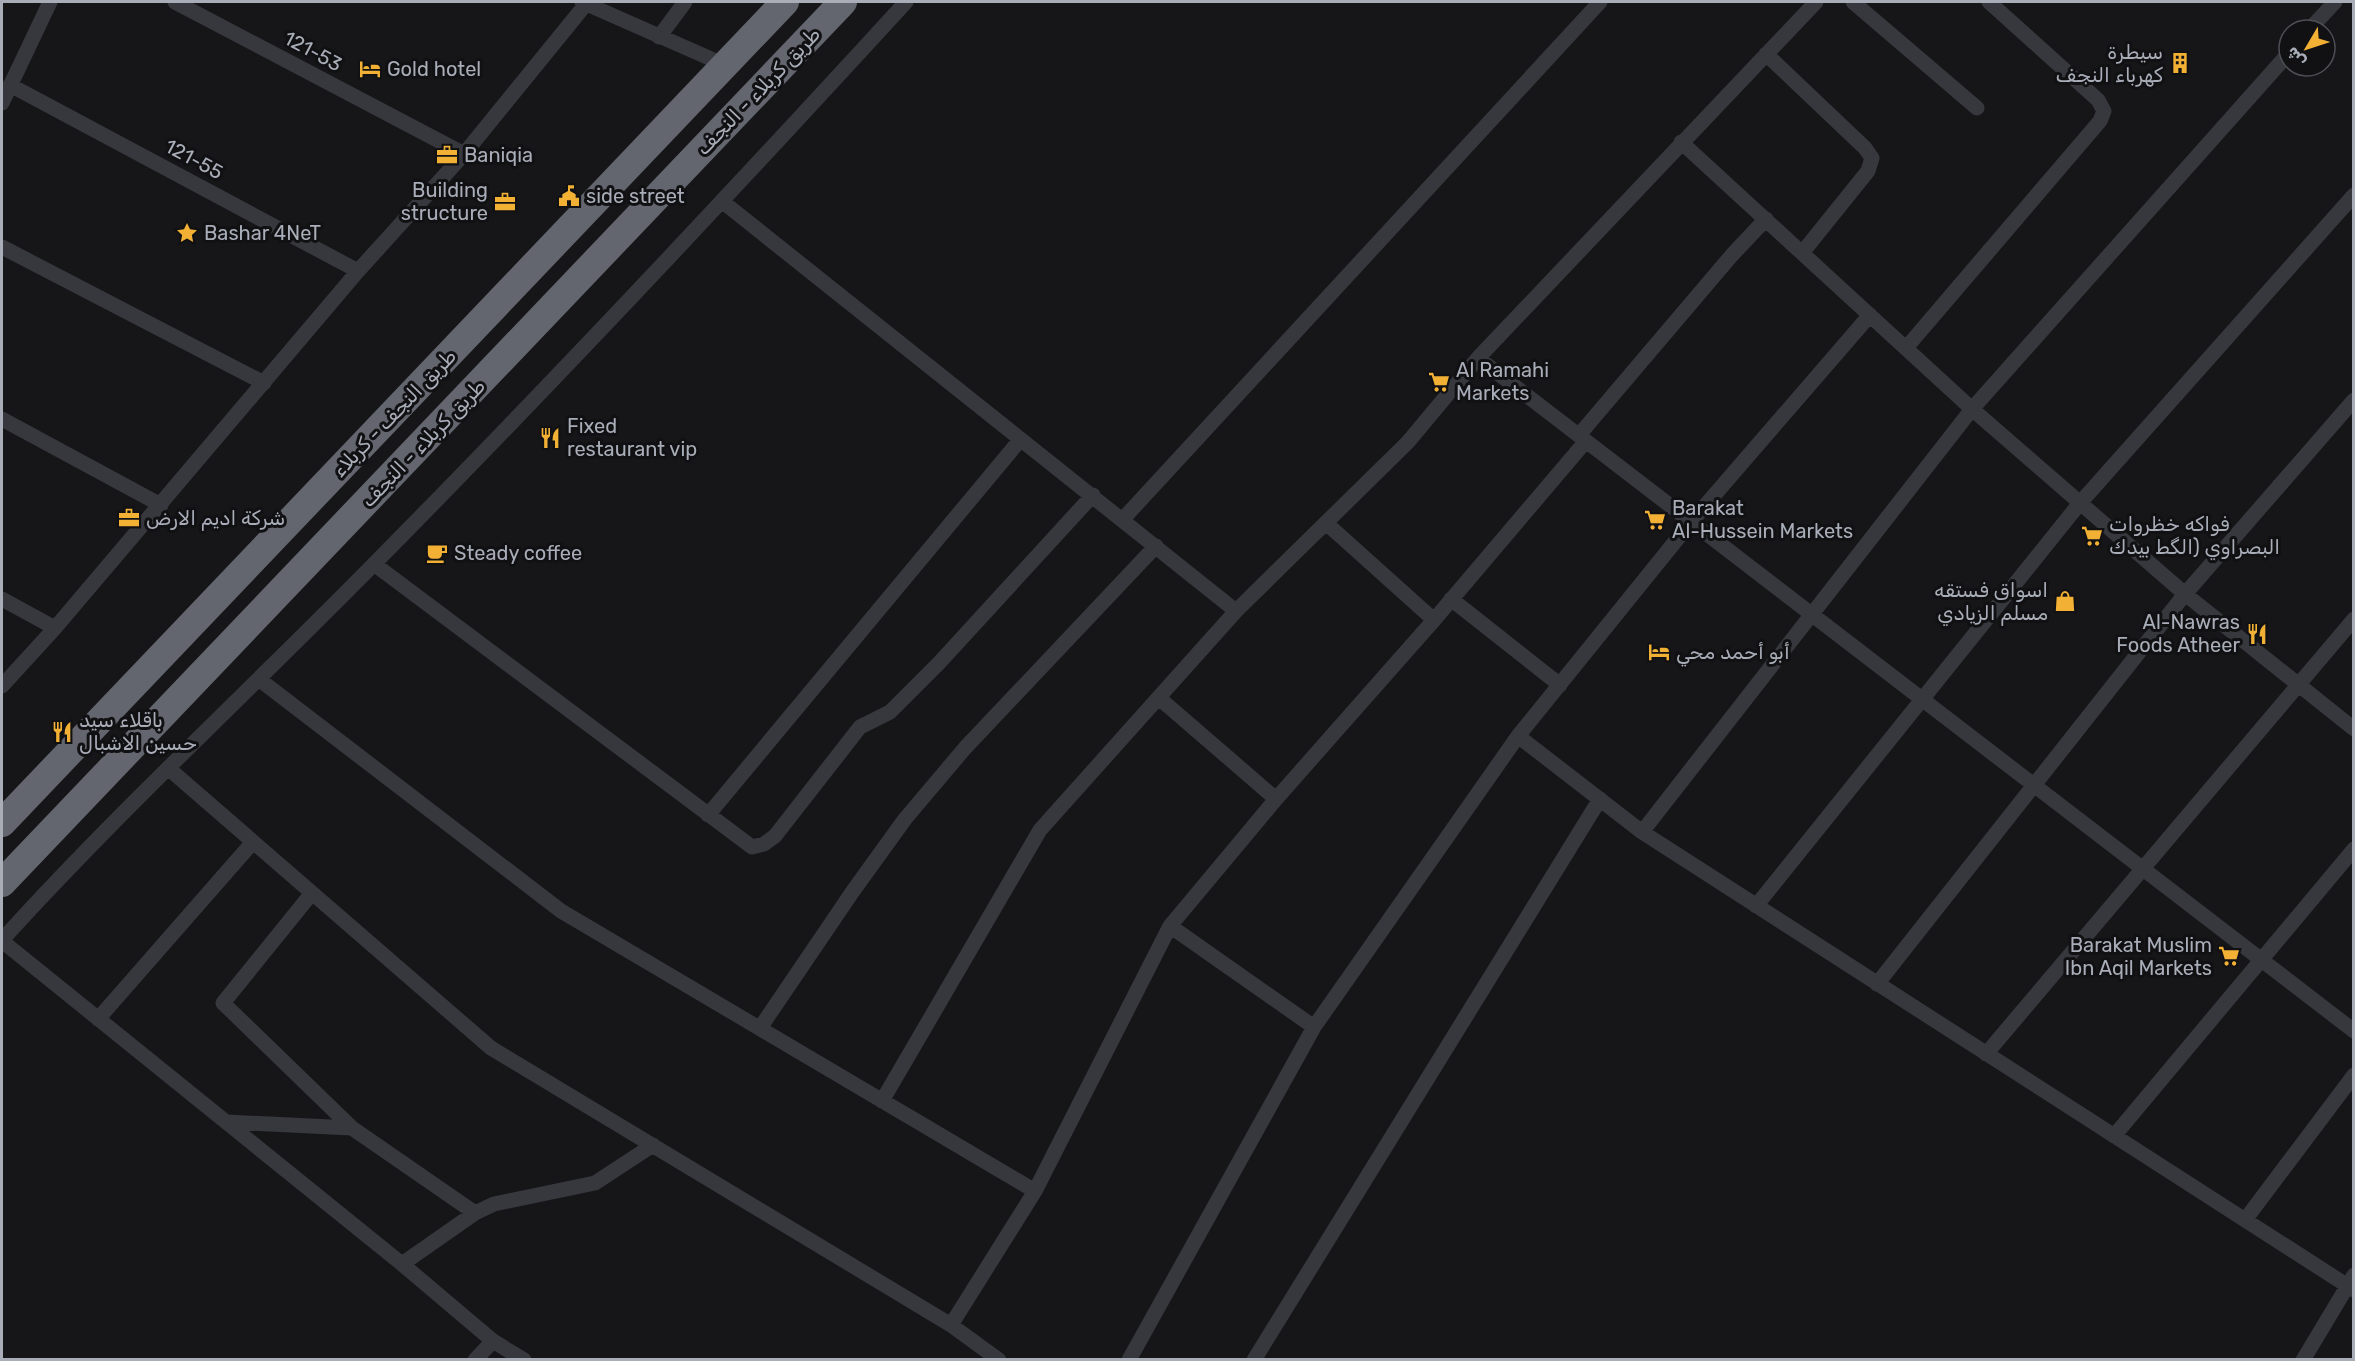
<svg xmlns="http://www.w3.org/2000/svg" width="2355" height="1361" viewBox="0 0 2355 1361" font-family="Rubik,'Noto Sans Arabic',sans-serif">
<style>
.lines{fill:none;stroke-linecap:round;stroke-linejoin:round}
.street{stroke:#37383d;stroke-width:15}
.highway{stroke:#63666e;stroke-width:28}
.labels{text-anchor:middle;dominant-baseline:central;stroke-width:6;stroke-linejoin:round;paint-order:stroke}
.street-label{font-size:20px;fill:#a8adb8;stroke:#111113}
.poi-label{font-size:20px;fill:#a8adb8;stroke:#111113;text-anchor:start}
</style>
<rect width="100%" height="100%" fill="#161618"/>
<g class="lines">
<path class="street" d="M 175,2 L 464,154
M 582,2 L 725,65
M 1853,2 L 1977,108
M 2309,30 L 2335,2
M 659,37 L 685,2
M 1766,54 L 1865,148 L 1872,158 L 1868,171 L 1802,253
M 10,85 L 358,271
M 2,103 L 50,2
M 1681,142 L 1972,409 L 2185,594 L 2354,729
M 723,202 L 1236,611
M 2,247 L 264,383
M 1906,348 L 2100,121 L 2104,111 L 2098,100 L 1989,2
M 1478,358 L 2354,1031
M 2,419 L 161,505
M 1579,435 L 1732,255 L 1766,219
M 1123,519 L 1600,2
M 1326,523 L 1434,620
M 374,564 L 752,847 L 764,844 L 775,836 L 860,727 L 890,712 L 939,663 L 1093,495
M 2,599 L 55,628
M 1451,599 L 1560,685
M 260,680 L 561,911 L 1035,1191
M 2,686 L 55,628 L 358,271 L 464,154 L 586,4
M 1159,698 L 1276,799
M 1518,736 L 1642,832 L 2354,1290
M 168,768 L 491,1048 L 951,1325 L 999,1360
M 708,815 L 1020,440
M 1642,832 L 1972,409 L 2289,53
M 312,893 L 223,1003 L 352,1128
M 1756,906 L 2080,503 L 2354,195
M 1170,926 L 1314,1027
M 2,940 C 119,811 248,692 370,568 C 553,383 731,193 906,2
M 2,941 L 402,1264 L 493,1341 L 524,1360
M 1877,984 L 2185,594 L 2354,400
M 98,1019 L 253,842
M 760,1028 L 853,891 L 905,819 L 965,748 L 1156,546
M 1986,1054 L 2354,619
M 882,1101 L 1040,830 L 1236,611 L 1408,442 L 1478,358 L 1816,2
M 226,1122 L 352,1128 L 475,1213
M 2114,1136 L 2354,849
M 2245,1220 L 2354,1075
M 402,1264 L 475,1213 L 494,1204 L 595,1183 L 653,1145
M 951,1325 L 1035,1191 L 1170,926 L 1276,799 L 1434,620 L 1586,441
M 475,1360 L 493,1341
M 1129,1360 L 1314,1027 L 1518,736 L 1691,522 L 1870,315
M 1254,1360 L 1600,799
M 2303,1360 L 2354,1275"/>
<path class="highway" d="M 2,823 L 785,2
M 2,883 L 843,2"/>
</g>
<defs>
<symbol id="building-bare" viewBox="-9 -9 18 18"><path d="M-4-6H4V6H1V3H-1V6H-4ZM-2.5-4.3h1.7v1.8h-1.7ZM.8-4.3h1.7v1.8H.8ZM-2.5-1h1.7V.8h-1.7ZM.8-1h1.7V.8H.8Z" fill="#f2b134" stroke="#111113" stroke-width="2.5" paint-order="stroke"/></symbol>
<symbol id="hotel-bare" viewBox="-9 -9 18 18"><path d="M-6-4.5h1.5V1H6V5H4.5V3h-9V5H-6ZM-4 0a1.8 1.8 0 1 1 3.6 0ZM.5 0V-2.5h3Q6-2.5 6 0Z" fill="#f2b134" stroke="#111113" stroke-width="2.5" paint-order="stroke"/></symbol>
<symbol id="office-bare" viewBox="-9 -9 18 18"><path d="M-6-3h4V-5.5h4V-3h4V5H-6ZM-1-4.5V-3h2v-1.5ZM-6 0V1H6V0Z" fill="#f2b134" stroke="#111113" stroke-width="2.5" paint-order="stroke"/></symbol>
<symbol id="civic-bare" viewBox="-9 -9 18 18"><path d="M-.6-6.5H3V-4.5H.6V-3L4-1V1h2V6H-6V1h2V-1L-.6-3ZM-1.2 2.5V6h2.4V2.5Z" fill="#f2b134" stroke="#111113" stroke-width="2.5" paint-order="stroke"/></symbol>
<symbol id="sight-bare" viewBox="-9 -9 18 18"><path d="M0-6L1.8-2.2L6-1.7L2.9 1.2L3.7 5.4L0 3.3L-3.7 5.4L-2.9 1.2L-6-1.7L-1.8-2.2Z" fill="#f2b134" stroke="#111113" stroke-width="2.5" paint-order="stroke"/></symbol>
<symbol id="supermarket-bare" viewBox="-9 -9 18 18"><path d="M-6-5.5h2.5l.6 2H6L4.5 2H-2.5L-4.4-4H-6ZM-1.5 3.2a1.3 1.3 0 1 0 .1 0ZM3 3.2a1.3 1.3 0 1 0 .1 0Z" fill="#f2b134" stroke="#111113" stroke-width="2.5" paint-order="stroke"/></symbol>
<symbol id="restaurant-bare" viewBox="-9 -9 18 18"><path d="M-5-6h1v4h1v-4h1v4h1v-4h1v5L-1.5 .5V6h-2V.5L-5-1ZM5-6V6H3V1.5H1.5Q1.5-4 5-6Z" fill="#f2b134" stroke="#111113" stroke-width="2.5" paint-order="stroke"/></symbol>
<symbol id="cafe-bare" viewBox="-9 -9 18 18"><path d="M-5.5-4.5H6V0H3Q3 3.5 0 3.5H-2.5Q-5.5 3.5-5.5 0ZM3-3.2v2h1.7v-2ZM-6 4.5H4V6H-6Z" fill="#f2b134" stroke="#111113" stroke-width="2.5" paint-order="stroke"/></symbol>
<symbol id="shop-bare" viewBox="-9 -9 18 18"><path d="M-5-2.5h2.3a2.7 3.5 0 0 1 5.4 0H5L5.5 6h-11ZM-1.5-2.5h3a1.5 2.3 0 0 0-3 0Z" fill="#f2b134" stroke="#111113" stroke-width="2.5" paint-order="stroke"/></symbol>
</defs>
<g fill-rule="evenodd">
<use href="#building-bare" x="2165" y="48" width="30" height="30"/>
<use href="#hotel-bare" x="355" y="54" width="30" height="30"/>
<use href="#office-bare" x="432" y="140" width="30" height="30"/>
<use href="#civic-bare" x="554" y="181" width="30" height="30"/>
<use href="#office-bare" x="490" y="187" width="30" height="30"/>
<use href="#sight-bare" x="172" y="218" width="30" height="30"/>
<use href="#supermarket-bare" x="1424" y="367" width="30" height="30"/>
<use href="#restaurant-bare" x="535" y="423" width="30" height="30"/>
<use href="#office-bare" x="114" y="503" width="30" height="30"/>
<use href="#supermarket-bare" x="1640" y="505" width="30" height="30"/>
<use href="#supermarket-bare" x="2077" y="521" width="30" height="30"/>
<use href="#cafe-bare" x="422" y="538" width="30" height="30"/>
<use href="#shop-bare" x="2050" y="586" width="30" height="30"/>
<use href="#restaurant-bare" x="2242" y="619" width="30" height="30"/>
<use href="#hotel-bare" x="1644" y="637" width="30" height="30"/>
<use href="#restaurant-bare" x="47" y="717" width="30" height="30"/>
<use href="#supermarket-bare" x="2214" y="941" width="30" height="30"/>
</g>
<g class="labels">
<g class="street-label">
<text transform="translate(313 51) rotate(28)">121-53</text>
<text transform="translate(758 91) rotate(-46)">طريق کربلاء - النجف</text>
<text transform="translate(194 159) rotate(28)">121-55</text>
<text transform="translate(394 413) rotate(-46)">طريق النجف - کربلاء</text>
<text transform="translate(423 443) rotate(-46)">طريق کربلاء - النجف</text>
</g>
<g class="poi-label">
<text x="2163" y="52" text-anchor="end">سيطرة<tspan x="2163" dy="23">كهرباء النجف</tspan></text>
<text x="387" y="69">Gold hotel</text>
<text x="464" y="155">Baniqia</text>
<text x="488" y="190" text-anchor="end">Building<tspan x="488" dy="23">structure</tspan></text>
<text x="586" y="196">side street</text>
<text x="204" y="233">Bashar 4NeT</text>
<text x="1456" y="370">Al Ramahi<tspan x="1456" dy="23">Markets</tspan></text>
<text x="567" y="426">Fixed<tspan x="567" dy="23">restaurant vip</tspan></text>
<text x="1672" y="508">Barakat<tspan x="1672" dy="23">Al-Hussein Markets</tspan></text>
<text x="146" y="518">شركة اديم الارض</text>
<text x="2109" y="524">فواكه خظروات<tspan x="2109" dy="23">البصراوي (الگط بيدك</tspan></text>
<text x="454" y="553">Steady coffee</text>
<text x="2048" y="590" text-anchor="end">اسواق فستقه<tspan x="2048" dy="23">مسلم الزيادي</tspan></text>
<text x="2240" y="622" text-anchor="end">Al-Nawras<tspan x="2240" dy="23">Foods Atheer</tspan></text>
<text x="1676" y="652">أبو أحمد محي</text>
<text x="79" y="720">باقلاء سيد<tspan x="79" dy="23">حسين الاشبال</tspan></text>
<text x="2212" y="945" text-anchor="end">Barakat Muslim<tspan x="2212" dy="23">Ibn Aqil Markets</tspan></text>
</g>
</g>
<rect width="2355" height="1361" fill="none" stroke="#a8adb8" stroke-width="6"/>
<g transform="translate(2307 48) rotate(231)"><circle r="28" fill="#111113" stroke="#4d4f55" stroke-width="1.5"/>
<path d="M0-4.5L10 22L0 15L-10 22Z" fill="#f2b134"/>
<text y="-9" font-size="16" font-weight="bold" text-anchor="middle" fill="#a8adb8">ش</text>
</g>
</svg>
